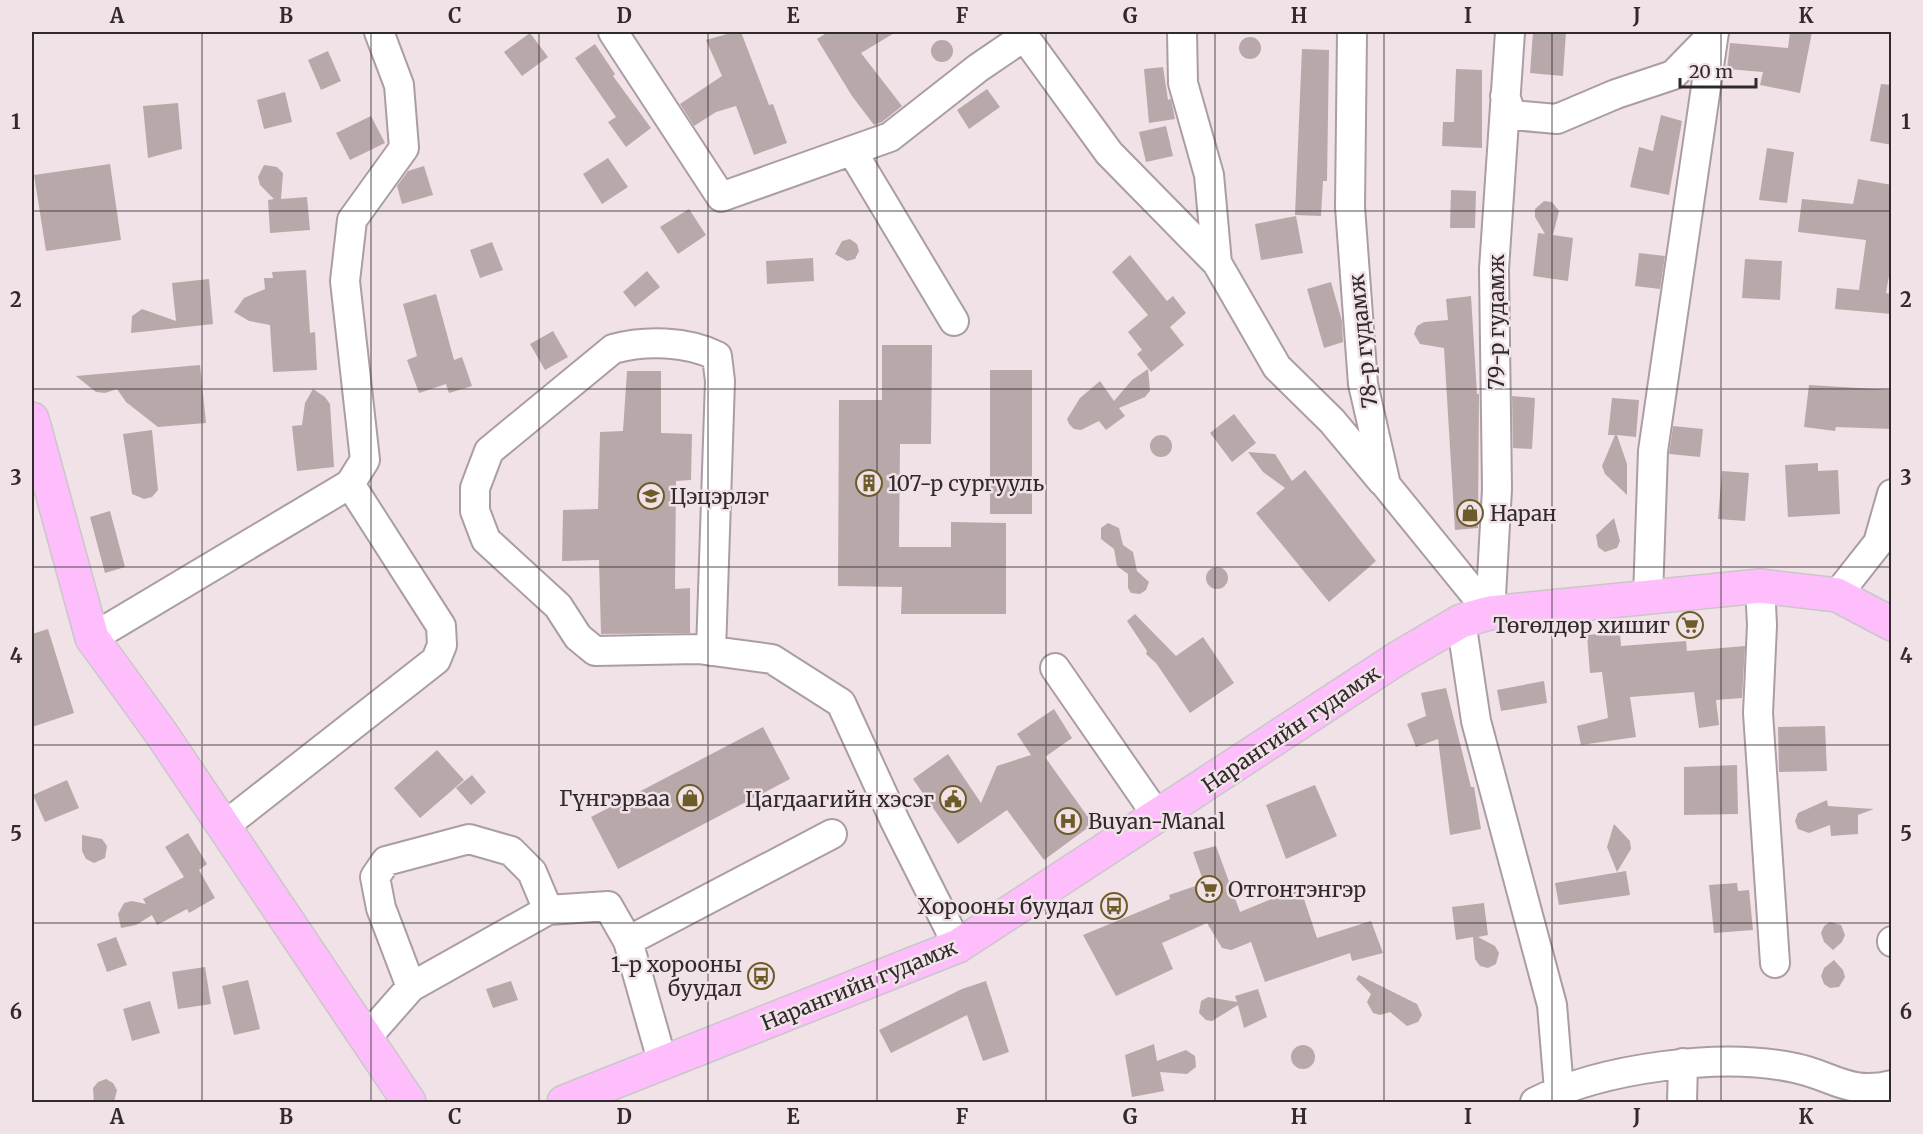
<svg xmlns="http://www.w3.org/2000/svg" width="1923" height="1134" viewBox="0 0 1923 1134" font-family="Merriweather,serif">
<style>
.building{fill:#b8a8aa}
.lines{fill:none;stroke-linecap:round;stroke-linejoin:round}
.minor-casing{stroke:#aa9da3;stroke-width:32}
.major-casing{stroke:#c9c8c8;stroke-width:36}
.minor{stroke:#fff;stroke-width:28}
.major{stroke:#fdbefb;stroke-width:33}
.grid{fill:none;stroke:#302a2d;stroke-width:1.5;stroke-opacity:0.55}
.labels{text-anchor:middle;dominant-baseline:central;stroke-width:5;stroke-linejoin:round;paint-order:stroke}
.street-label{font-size:21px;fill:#302a2d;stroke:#f1e2e8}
.poi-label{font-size:21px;fill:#302a2d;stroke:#f1e2e8;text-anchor:start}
.neatline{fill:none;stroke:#302a2d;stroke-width:2}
.grid-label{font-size:20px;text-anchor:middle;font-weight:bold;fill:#302a2d}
</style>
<rect width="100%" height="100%" fill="#f1e2e8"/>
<path class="building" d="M 734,32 L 741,32 L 769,105 L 773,104 L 787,143 L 754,155 L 736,106 L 716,112 L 694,126 L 680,104 L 722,76 L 706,40 Z
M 828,32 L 896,32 L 861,53 L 902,106 L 882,122 L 874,125 L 852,96 L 817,39 Z
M 1533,32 L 1566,32 L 1563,76 L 1530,73 Z
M 1790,32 L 1812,32 L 1800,93 L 1760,85 L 1763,72 L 1727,69 L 1730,43 L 1788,48 Z
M 530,33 L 548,57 L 522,76 L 504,52 Z
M1239 48a11 11 0 1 1 22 0a11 11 0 1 1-22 0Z
M931 51a11 11 0 1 1 22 0a11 11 0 1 1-22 0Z
M 595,44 L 615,74 L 613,76 L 651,128 L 626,147 L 608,122 L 616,117 L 575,58 Z
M 1302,49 L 1329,50 L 1327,181 L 1323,181 L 1321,216 L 1295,215 Z
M 328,51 L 341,81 L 321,90 L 308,60 Z
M 1163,67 L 1168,100 L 1171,99 L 1175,119 L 1149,123 L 1144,69 Z
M 1456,69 L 1482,70 L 1482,148 L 1442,146 L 1443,122 L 1454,122 Z
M 1881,84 L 1892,85 L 1892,145 L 1870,141 Z
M 987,89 L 1000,107 L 969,129 L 957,110 Z
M 285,92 L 292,122 L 264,129 L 257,100 Z
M 178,103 L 182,149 L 148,158 L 143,106 Z
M 1661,115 L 1682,121 L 1669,195 L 1630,187 L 1639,147 L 1653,151 Z
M 371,116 L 385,143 L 350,160 L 336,133 Z
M 1166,126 L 1173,156 L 1146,162 L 1139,132 Z
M 1767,148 L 1794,152 L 1787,203 L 1759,200 Z
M 608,158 L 628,187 L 602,204 L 583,174 Z
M 110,164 L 121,240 L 46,251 L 34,175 Z
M 264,165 L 277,167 L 283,173 L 281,199 L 307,197 L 310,230 L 270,233 L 268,200 L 274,199 L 260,185 L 258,177 Z
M 424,166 L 433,195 L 402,204 L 397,186 L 408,171 Z
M 1858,179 L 1892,185 L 1892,259 L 1886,293 L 1892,294 L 1892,314 L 1835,309 L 1837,288 L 1859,290 L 1866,240 L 1798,232 L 1802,199 L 1853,204 Z
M 1451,190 L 1476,191 L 1475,228 L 1450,228 Z
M 1544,201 L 1552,202 L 1559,211 L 1553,235 L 1573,238 L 1568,281 L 1533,276 L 1538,233 L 1545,234 L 1535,217 L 1535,209 Z
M 689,209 L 706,235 L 678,254 L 660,227 Z
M 1296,216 L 1303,253 L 1261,260 L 1255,224 Z
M 850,239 L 857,244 L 859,251 L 855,259 L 847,261 L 835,254 L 842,241 Z
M 492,242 L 503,270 L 480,278 L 470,250 Z
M 1639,253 L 1665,256 L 1660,289 L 1635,286 Z
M 1130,255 L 1167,301 L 1173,296 L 1186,313 L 1170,327 L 1184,345 L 1151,372 L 1137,354 L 1142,350 L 1128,332 L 1148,315 L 1112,272 Z
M 813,258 L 814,281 L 767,284 L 766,261 Z
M 1745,259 L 1782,261 L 1780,300 L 1742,298 Z
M 306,270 L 310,333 L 315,332 L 317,370 L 273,372 L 270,325 L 249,321 L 234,312 L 244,298 L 265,289 L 264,278 L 273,278 L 272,272 Z
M 647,271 L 660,287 L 635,307 L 623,292 Z
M 209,279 L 213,324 L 131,333 L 132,316 L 142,309 L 176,321 L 172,283 Z
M 1331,282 L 1342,321 L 1343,342 L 1324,348 L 1307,289 Z
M 436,294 L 454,360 L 462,357 L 472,386 L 449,393 L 446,384 L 419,393 L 407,360 L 417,356 L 403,304 Z
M 1471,296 L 1477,394 L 1479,394 L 1478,528 L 1455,530 L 1444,348 L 1420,344 L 1414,334 L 1417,326 L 1424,322 L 1448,320 L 1446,299 Z
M 553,331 L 568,357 L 545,370 L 530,344 Z
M 882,345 L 932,345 L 931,444 L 900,444 L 899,547 L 951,547 L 951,522 L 1006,523 L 1006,614 L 901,614 L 902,587 L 838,586 L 839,400 L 882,400 Z
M 200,365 L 206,423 L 158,427 L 126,402 L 117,389 L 105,393 L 96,392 L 76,376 Z
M 1148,369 L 1150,391 L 1145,397 L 1119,408 L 1125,416 L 1106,430 L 1099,421 L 1081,430 L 1074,429 L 1069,424 L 1067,419 L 1080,398 L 1100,381 L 1114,401 L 1132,380 Z
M 990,370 L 1032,370 L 1032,514 L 990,514 Z
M 627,371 L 661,371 L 661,433 L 692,434 L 691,480 L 676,481 L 675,589 L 690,588 L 690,633 L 601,634 L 599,560 L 562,561 L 563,510 L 598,509 L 600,432 L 623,431 Z
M 1809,385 L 1892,390 L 1892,429 L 1836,427 L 1835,431 L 1804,427 Z
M 313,389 L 325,397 L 330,404 L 334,467 L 297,471 L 292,426 L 302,425 L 305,403 Z
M 1512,396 L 1535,398 L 1532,449 L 1513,448 Z
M 1612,398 L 1639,400 L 1636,437 L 1617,435 L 1627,464 L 1627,495 L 1605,474 L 1602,466 L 1615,435 L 1608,435 Z
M 1234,414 L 1256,443 L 1232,462 L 1210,433 Z
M 1673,426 L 1703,429 L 1700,457 L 1669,454 Z
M 152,430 L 158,490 L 152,497 L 144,499 L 132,494 L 123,434 Z
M1150 446a11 11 0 1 1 22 0a11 11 0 1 1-22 0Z
M 1248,452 L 1275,454 L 1292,481 L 1305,470 L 1376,561 L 1329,602 L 1256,513 L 1285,488 L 1263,472 Z
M 1818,463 L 1818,471 L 1838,470 L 1840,514 L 1788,517 L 1785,465 Z
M 1722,471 L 1749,473 L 1745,521 L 1718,519 Z
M 110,511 L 125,567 L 105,573 L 90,517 Z
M 1614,518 L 1620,541 L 1617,548 L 1605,552 L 1598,547 L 1596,535 Z
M 1108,523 L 1119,528 L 1123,545 L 1133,552 L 1137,571 L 1149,582 L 1146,590 L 1140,594 L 1131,593 L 1128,588 L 1128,574 L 1117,566 L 1114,549 L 1101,539 L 1101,528 Z
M1206 578a11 11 0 1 1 22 0a11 11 0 1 1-22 0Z
M 1135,614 L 1176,656 L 1203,637 L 1234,683 L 1190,713 L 1156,663 L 1146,654 L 1147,651 L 1127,621 Z
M 48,629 L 74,713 L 32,727 L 32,634 Z
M 1620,632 L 1621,646 L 1686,641 L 1687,651 L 1745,646 L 1742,698 L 1716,700 L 1719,725 L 1699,728 L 1694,692 L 1630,697 L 1636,737 L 1581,745 L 1577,726 L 1608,718 L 1602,672 L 1590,673 L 1587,635 Z
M 1544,681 L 1547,703 L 1501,711 L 1497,690 Z
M 1446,688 L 1471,787 L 1474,787 L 1481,829 L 1450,835 L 1438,739 L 1416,747 L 1407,724 L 1426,716 L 1421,693 Z
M 1054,709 L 1072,738 L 1045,757 L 1093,824 L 1044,860 L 1007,810 L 958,844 L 913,779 L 948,754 L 981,803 L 997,766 L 1031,755 L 1017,734 Z
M 1825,726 L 1827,771 L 1779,772 L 1778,727 Z
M 763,727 L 790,779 L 618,869 L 591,817 Z
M 437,750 L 464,780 L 420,818 L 394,788 Z
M 1737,765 L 1738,814 L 1684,815 L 1684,767 Z
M 472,775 L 486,792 L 471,805 L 456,788 Z
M 67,780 L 79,808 L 45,822 L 33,795 Z
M 1315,785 L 1337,836 L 1286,859 L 1266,805 Z
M 1827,800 L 1828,806 L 1874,809 L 1858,815 L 1858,834 L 1831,836 L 1830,825 L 1809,833 L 1798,829 L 1795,821 L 1798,813 Z
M 1614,824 L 1630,841 L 1631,849 L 1617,872 L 1607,847 Z
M 188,833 L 207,864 L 199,870 L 215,898 L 189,913 L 187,909 L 157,925 L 152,915 L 136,925 L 121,928 L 118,914 L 124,903 L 132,901 L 146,904 L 143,899 L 184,877 L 165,847 Z
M 82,835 L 102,839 L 107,846 L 105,858 L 94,863 L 86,859 L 82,851 Z
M 1216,846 L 1240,912 L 1300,887 L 1317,938 L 1371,921 L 1383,953 L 1352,961 L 1350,953 L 1265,982 L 1251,942 L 1231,950 L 1222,948 L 1207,923 L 1162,943 L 1173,969 L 1116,996 L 1083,935 L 1170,899 L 1169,895 L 1204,883 L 1193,852 Z
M 1626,871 L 1630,895 L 1559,905 L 1555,883 Z
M 1737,883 L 1738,891 L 1749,890 L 1753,930 L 1714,933 L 1709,885 Z
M 1484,903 L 1488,935 L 1478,937 L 1495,946 L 1499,953 L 1496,964 L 1488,968 L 1480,966 L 1475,959 L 1473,937 L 1456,940 L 1452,907 Z
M 1830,922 L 1841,925 L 1845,935 L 1842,942 L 1833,950 L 1824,942 L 1821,933 L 1824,926 Z
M 116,937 L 127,965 L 107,972 L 97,944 Z
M 1834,960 L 1843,970 L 1845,977 L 1839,987 L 1830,988 L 1824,984 L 1821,976 L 1824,968 Z
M 205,967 L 211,1004 L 178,1009 L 172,972 Z
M 1359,975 L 1417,1004 L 1422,1015 L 1418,1022 L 1407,1026 L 1390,1012 L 1380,1015 L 1373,1013 L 1367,1002 L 1371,994 L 1356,979 Z
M 248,980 L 260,1029 L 234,1035 L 222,986 Z
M 511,981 L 518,1000 L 493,1008 L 486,989 Z
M 986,981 L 1009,1052 L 983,1061 L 967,1015 L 891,1053 L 879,1030 L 962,989 Z
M 1258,989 L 1267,1017 L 1244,1028 L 1238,1005 L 1212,1021 L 1206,1020 L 1199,1013 L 1201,1001 L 1208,997 L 1237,1002 L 1235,996 Z
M 150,1001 L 160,1033 L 132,1041 L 123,1009 Z
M 1154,1044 L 1157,1061 L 1186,1050 L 1195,1056 L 1196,1067 L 1187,1074 L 1160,1072 L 1164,1091 L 1132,1097 L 1125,1055 Z
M1291 1057a12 12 0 1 1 24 0a12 12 0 1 1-24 0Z
M 106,1079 L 113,1083 L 117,1090 L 114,1102 L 94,1102 L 93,1088 L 98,1082 Z"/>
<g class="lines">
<defs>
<path id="minor" d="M 613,32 L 721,197 L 890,137 L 978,68 L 1025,36 L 1026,32
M 1021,32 L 1109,153 L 1217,263 L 1277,367 L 1332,421 L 1382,481
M 1182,32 L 1183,83 L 1209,175 L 1217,263
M 1352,32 L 1350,207 L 1363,384 L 1386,485 L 1490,613
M 1505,96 L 1512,115 L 1557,119 L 1616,94 L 1673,75 L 1714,33
M 852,151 L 954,321
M 1760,586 L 1762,625 L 1758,713 L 1775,963
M 1837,595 L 1878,543 L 1892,494
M 1648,597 L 1653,451 L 1714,32
M 1490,613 L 1497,489 L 1494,269 L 1510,32
M 1461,621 L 1476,721 L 1552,1005 L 1559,1090
M 92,638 L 350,484 L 365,460 L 345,281 L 352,220 L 404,148 L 399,85 L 379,32
M 711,651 L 720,381 L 717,356 C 687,341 645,340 613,349 L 489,451 L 475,488 L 475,511 L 486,540 L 558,606 L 578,637 L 595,651 L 698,649 L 772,659 L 841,703 L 895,821 L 958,946
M 1055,668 L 1158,817
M 223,827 L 436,660 L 442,645 L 441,626 L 350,484
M 628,941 L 832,834
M 1892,941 L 1892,942
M 411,987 L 381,908 L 375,877 L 386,861 L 469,839 L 511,851 L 532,872 L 548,910
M 367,1037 L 411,987 L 548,910 L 608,906 L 628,941 L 663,1064
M 1535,1102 C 1602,1068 1720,1052 1795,1068 C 1831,1075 1849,1096 1892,1085
M 1682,1102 L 1683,1063"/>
<path id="major" d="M 32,419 L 92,638 L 161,733 L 409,1102
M 564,1102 L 958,946 L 1398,658 L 1461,621 L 1490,613 L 1760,586 L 1837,595 L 1892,624"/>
</defs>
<use href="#minor" class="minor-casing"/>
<use href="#major" class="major-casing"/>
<use href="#minor" class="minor"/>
<use href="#major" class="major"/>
</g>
<path class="grid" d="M 202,32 L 202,1102M 371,32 L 371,1102M 539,32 L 539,1102M 708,32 L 708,1102M 877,32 L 877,1102M 1046,32 L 1046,1102M 1215,32 L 1215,1102M 1384,32 L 1384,1102M 1552,32 L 1552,1102M 1721,32 L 1721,1102M 32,211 L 1892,211M 32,389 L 1892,389M 32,567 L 1892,567M 32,745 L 1892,745M 32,923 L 1892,923"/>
<defs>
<symbol id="building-ring" viewBox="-11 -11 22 22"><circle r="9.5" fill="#f1e2e8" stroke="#6d5c2a" stroke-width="1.5"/><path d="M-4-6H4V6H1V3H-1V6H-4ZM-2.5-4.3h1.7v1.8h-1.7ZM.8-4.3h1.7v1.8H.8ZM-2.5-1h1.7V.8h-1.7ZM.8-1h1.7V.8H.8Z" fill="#6d5c2a"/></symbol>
<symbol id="school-ring" viewBox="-11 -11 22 22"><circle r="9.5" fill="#f1e2e8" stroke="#6d5c2a" stroke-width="1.5"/><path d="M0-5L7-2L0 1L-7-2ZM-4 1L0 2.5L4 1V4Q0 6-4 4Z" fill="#6d5c2a"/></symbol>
<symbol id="shop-ring" viewBox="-11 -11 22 22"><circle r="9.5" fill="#f1e2e8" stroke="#6d5c2a" stroke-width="1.5"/><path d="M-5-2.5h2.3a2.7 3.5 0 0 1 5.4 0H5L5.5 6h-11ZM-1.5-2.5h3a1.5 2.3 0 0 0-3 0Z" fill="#6d5c2a"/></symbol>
<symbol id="supermarket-ring" viewBox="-11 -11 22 22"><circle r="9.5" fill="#f1e2e8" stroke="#6d5c2a" stroke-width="1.5"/><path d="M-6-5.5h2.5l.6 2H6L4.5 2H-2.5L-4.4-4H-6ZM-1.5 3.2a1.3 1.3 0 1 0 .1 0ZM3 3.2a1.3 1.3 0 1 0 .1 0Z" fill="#6d5c2a"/></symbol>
<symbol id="civic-ring" viewBox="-11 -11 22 22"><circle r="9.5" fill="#f1e2e8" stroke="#6d5c2a" stroke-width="1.5"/><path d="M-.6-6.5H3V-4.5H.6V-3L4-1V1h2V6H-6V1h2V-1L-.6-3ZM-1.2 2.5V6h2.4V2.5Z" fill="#6d5c2a"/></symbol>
<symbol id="hospital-ring" viewBox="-11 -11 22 22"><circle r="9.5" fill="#f1e2e8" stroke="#6d5c2a" stroke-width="1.5"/><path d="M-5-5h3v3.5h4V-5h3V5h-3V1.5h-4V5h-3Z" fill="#6d5c2a"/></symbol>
<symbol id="bus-ring" viewBox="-11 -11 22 22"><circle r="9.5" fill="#f1e2e8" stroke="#6d5c2a" stroke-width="1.5"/><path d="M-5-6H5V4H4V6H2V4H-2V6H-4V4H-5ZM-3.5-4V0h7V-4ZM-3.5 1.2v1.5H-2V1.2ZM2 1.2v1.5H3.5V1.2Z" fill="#6d5c2a"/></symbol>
</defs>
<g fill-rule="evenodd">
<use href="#building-ring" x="854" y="468" width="30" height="30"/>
<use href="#school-ring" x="636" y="481" width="30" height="30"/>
<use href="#shop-ring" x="1455" y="498" width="30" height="30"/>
<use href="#supermarket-ring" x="1675" y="610" width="30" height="30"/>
<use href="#shop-ring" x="675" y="783" width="30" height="30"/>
<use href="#civic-ring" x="938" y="784" width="30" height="30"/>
<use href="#hospital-ring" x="1053" y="806" width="30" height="30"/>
<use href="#supermarket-ring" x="1194" y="874" width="30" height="30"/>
<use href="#bus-ring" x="1099" y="891" width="30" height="30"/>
<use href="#bus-ring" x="746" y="961" width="30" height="30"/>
</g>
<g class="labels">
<g class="street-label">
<text transform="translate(1496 322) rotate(-90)">79-р гудамж</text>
<text transform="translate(1363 341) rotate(-96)">78-р гудамж</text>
<text transform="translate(1291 729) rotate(-34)">Нарангийн гудамж</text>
<text transform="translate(859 985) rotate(-22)">Нарангийн гудамж</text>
</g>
<g class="poi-label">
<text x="888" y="483">107-р сургууль</text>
<text x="670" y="496">Цэцэрлэг</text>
<text x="1490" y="513">Наран</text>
<text x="1670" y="625" text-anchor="end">Төгөлдөр хишиг</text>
<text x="670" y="798" text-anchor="end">Гүнгэрваа</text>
<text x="934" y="799" text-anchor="end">Цагдаагийн хэсэг</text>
<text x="1088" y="821">Buyan-Manal</text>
<text x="1228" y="889">Отгонтэнгэр</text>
<text x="1094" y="906" text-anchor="end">Хорооны буудал</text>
<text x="742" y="964" text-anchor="end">1-р хорооны<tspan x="742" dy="24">буудал</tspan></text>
</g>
</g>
<rect width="1923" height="1134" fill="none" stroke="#f1e2e8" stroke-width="66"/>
<path d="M1680 78v9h76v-9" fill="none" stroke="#302a2d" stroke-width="3"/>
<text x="1689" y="78" font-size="18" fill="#302a2d" stroke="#f1e2e8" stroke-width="4.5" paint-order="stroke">20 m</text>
<rect x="33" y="33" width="1857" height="1068" class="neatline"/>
<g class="grid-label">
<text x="117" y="23">A</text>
<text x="286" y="23">B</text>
<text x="455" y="23">C</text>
<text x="624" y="23">D</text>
<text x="793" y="23">E</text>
<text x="962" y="23">F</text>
<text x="1130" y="23">G</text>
<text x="1299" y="23">H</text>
<text x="1468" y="23">I</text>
<text x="1637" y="23">J</text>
<text x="1806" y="23">K</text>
<text x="16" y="129">1</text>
<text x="1906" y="129">1</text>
<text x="16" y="307">2</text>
<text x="1906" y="307">2</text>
<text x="16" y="485">3</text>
<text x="1906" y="485">3</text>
<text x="16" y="663">4</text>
<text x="1906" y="663">4</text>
<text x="16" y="841">5</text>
<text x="1906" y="841">5</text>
<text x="16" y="1019">6</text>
<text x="1906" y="1019">6</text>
<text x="117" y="1124">A</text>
<text x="286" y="1124">B</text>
<text x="455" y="1124">C</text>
<text x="624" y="1124">D</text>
<text x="793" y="1124">E</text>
<text x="962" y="1124">F</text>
<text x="1130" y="1124">G</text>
<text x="1299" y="1124">H</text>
<text x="1468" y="1124">I</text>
<text x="1637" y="1124">J</text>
<text x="1806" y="1124">K</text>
</g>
</svg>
